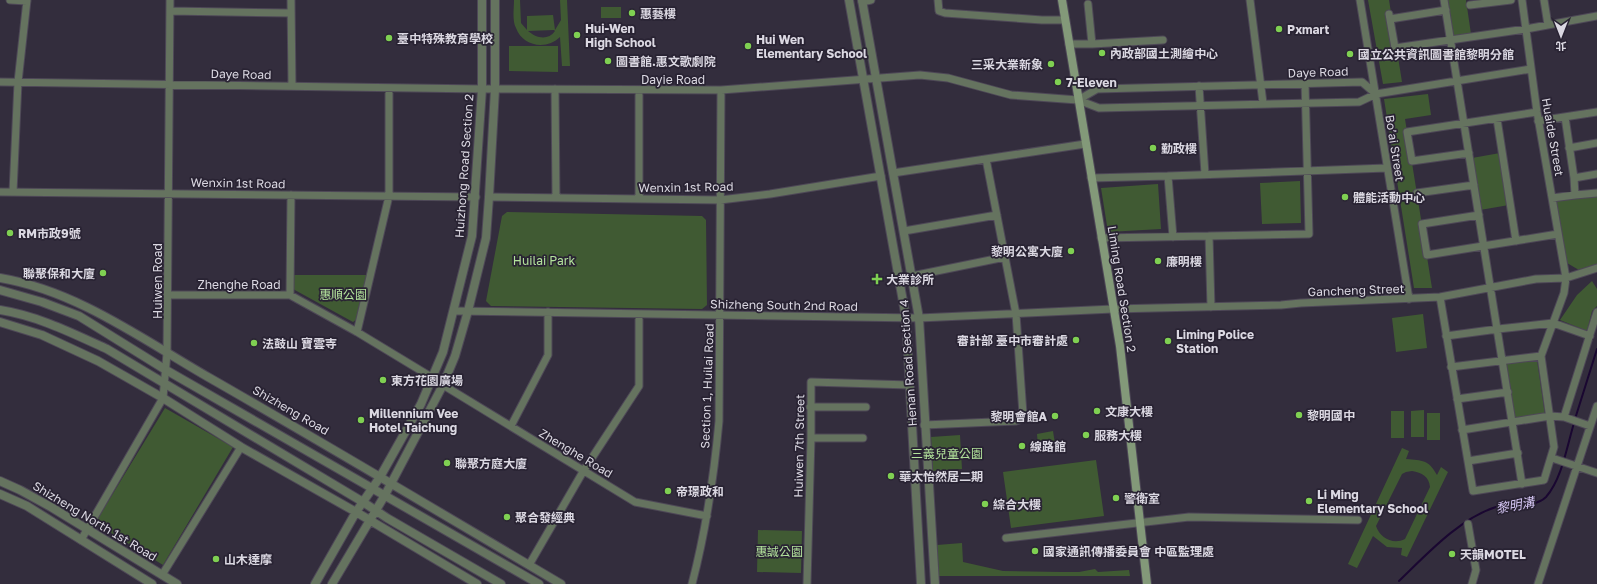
<svg xmlns="http://www.w3.org/2000/svg" width="1597" height="584" viewBox="0 0 1597 584" font-family="'Golos Text','Noto Sans TC',sans-serif">
<style>
.green{fill:#405a33;fill-rule:evenodd}
.lines{fill:none;stroke-linecap:round;stroke-linejoin:round}
.stream{stroke:#1a0731;stroke-width:2}
.minor-casing{stroke:#4e4857;stroke-width:9}
.tertiary-casing{stroke:#4e4857;stroke-width:10}
.secondary-casing{stroke:#4e4857;stroke-width:10}
.minor{stroke:#65735f;stroke-width:7}
.tertiary{stroke:#65735f;stroke-width:8}
.secondary{stroke:#839979;stroke-width:8}
.poi-dot{fill:#7fd052;stroke:#292333;stroke-width:1.5}
.labels{text-anchor:middle;dominant-baseline:central;stroke-width:3.5;stroke-linejoin:round;paint-order:stroke}
.poi-label{font-size:12px;font-weight:bold;fill:#dbd8e2;stroke:#292333;text-anchor:start}
.street-label{font-size:12px;fill:#dbd8e2;stroke:#292333}
.park-label{font-size:12px;fill:#b3e39c;stroke:#292333}
.water-label{font-size:13px;font-style:italic;fill:#d6c7f5;stroke:#292333}
</style>
<rect width="100%" height="100%" fill="#332d3d"/>
<path class="green" d="M 514,0 L 520,0 L 521,23 L 527,30 L 527,16 L 553,15 L 555,30 L 561,20 L 560,0 L 567,0 L 570,66 L 562,66 L 560,37 C 547,50 523,47 516,28 C 512,21 514,8 514,0 ZM 528,31 L 554,30 L 555,31 C 548,41 536,38 528,31 Z
M 1368,0 L 1389,0 L 1402,82 L 1383,84 Z
M 1447,0 L 1466,0 L 1471,34 L 1453,36 Z
M 601,7 L 621,7 L 621,18 L 601,18 Z
M 509,46 L 558,46 L 558,72 L 509,71 Z
M 1428,94 L 1431,115 L 1405,119 L 1432,288 L 1414,288 L 1384,99 Z
M 1500,153 L 1509,205 L 1480,210 L 1472,158 Z
M 1300,181 L 1301,223 L 1262,224 L 1260,183 Z
M 1158,184 L 1161,229 L 1108,232 L 1101,188 Z
M 1597,195 L 1597,264 L 1579,270 L 1567,263 L 1556,200 Z
M 507,212 L 702,216 L 706,220 L 707,305 L 702,309 L 491,306 L 486,301 L 502,216 Z
M 293,275 L 368,275 L 357,319 L 353,322 L 293,289 Z
M 1592,281 L 1597,289 L 1597,306 L 1592,311 L 1587,331 L 1560,320 L 1577,295 Z
M 1423,314 L 1427,348 L 1396,352 L 1392,318 Z
M 1537,360 L 1545,415 L 1514,420 L 1506,364 Z
M 165,408 L 233,447 L 163,565 L 95,523 Z
M 1424,410 L 1424,437 L 1411,437 L 1411,411 Z
M 1391,411 L 1404,411 L 1404,438 L 1391,438 Z
M 1427,413 L 1440,413 L 1440,440 L 1427,440 Z
M 1053,431 L 1055,444 L 1038,446 L 1037,434 Z
M 960,435 L 962,469 L 933,471 L 931,437 Z
M 1402,448 L 1409,451 L 1406,459 C 1423,461 1428,459 1437,475 L 1441,467 L 1448,472 L 1407,557 L 1401,555 L 1402,548 L 1387,547 L 1373,536 L 1357,568 L 1348,564 ZM 1412,471 C 1422,473 1429,476 1430,487 L 1405,539 C 1393,545 1380,538 1376,526 L 1402,474 L 1406,472 Z
M 1096,460 L 1104,516 L 1011,528 L 1003,472 Z
M 758,530 L 802,531 L 801,573 L 757,572 Z
M 962,543 L 963,562 L 1003,571 L 1061,572 L 1079,572 L 1095,569 L 1098,572 L 1129,570 L 1130,576 L 939,576 L 937,545 Z"/>
<g class="lines">
<path class="stream" d="M 1575,419 L 1597,349
M 1399,581 C 1426,555 1460,518 1496,507 C 1511,503 1534,509 1546,497 C 1562,479 1567,446 1574,423"/>
<defs>
<path id="minor" d="M 10,0 L 27,1
M 291,0 L 292,86
M 938,0 L 939,11 L 945,13 L 1042,20 L 1065,20
M 1250,0 L 1263,103
M 1360,0 L 1409,299
M 1444,0 L 1522,484
M 1544,0 L 1548,25
M 862,2 L 871,0
M 1088,4 L 1092,44
M 1470,5 L 1511,0
M 170,11 L 291,13
M 1389,14 L 1395,48 L 1526,29 L 1597,16
M 1390,19 L 1446,10
M 1069,44 L 1092,44 L 1163,40
M 0,82 L 482,89 L 721,90 L 920,75 L 948,78 L 1011,95 L 1078,100 L 1099,108 L 1359,102 L 1376,94 L 1531,69
M 1199,86 L 1205,174
M 555,89 L 556,198
M 639,90 L 639,199
M 1078,100 L 1097,89 L 1362,82 L 1376,94
M 1565,117 L 1574,178
M 1497,119 L 1516,241
M 1538,121 L 1597,112
M 1569,148 L 1597,143
M 1469,153 L 1412,161 L 1407,132 L 1537,112
M 893,173 L 1085,144
M 1168,176 L 1387,168
M 1091,178 L 1168,176 L 1173,237
M 0,192 L 476,197
M 13,192 L 18,82 L 27,0
M 1417,193 L 1474,185
M 1575,195 L 1597,193
M 489,197 L 720,200 L 770,194 L 881,176
M 1552,198 L 1575,195 L 1574,178 L 1597,174
M 1479,215 L 1422,224 L 1427,255 L 1558,234
M 904,231 L 997,215
M 1209,236 L 1309,234 L 1305,83
M 1101,238 L 1209,236 L 1211,307
M 912,276 L 1005,257
M 167,295 L 290,295 L 357,332 L 433,378
M 290,295 L 291,195
M 1440,297 L 1473,491 L 1544,480 L 1554,447 L 1541,356 L 1564,293 L 1566,278 L 1537,112 L 1522,0
M 455,311 L 919,318 L 1113,309 L 1281,305 L 1301,303 L 1440,297 L 1536,279 L 1566,278 L 1597,268
M 357,332 L 389,196 L 389,88
M 1446,336 L 1498,329 L 1553,323 L 1590,336
M 1451,367 L 1541,356
M 443,385 L 635,502 L 707,516
M 1457,399 L 1508,392
M 810,407 L 866,407
M 1564,417 L 1597,312
M 924,425 L 1016,421 L 1022,419 L 1023,414 L 1016,314 L 986,159
M 511,426 L 548,355 L 548,312
M 1462,430 L 1550,416 L 1564,417 L 1590,426
M 811,438 L 863,438
M 1555,459 L 1597,473
M 1468,461 L 1518,453
M 1468,524 L 1476,570 L 1472,584
M 1006,538 L 1189,517 L 1358,520
M 81,540 L 163,398 L 167,353 L 170,0
M 529,565 L 584,470 L 639,386 L 639,314
M 162,575 L 241,447
M 692,584 C 706,530 714,476 719,421 L 721,90
M 807,584 L 811,438 L 811,382 L 910,385
M 1538,584 L 1597,406"/>
<path id="tertiary" d="M 849,0 L 906,318 L 921,584
M 862,0 L 919,318 L 935,584
M 0,278 C 77,291 142,339 208,377 C 327,445 444,515 561,584
M 0,290 L 42,302 L 79,316 L 166,370 L 539,584
M 0,310 C 38,316 72,333 107,349 L 363,502 L 387,518 L 501,584
M 0,322 L 42,335 L 98,361 L 163,398 L 241,447 L 356,512 L 477,584
M 0,481 L 20,490 L 51,507 L 177,584
M 0,494 L 27,506 L 152,584
M 315,584 L 356,512 L 380,477 L 421,404 L 443,352 L 472,236 L 482,89 L 482,0
M 332,584 L 385,495 L 443,385 L 455,356 L 468,311 L 486,238 L 489,197 L 495,89 L 495,0"/>
<path id="secondary" d="M 1062,0 L 1120,346 L 1147,584"/>
</defs>
<use href="#minor" class="minor-casing"/>
<use href="#tertiary" class="tertiary-casing"/>
<use href="#secondary" class="secondary-casing"/>
<use href="#minor" class="minor"/>
<use href="#tertiary" class="tertiary"/>
<use href="#secondary" class="secondary"/>
</g>
<g class="poi-dot">
<circle cx="632" cy="13" r="4"/>
<circle cx="1279" cy="29" r="4"/>
<circle cx="577" cy="35" r="4"/>
<circle cx="389" cy="38" r="4"/>
<circle cx="748" cy="46" r="4"/>
<circle cx="1102" cy="53" r="4"/>
<circle cx="1350" cy="54" r="4"/>
<circle cx="608" cy="61" r="4"/>
<circle cx="1051" cy="64" r="4"/>
<circle cx="1058" cy="82" r="4"/>
<circle cx="1153" cy="148" r="4"/>
<circle cx="1345" cy="197" r="4"/>
<circle cx="10" cy="233" r="4"/>
<circle cx="1071" cy="251" r="4"/>
<circle cx="1158" cy="261" r="4"/>
<circle cx="103" cy="273" r="4"/>
<path d="M875 273h4v4h4v4h-4v4h-4v-4h-4v-4h4z"/>
<circle cx="1076" cy="340" r="4"/>
<circle cx="1168" cy="341" r="4"/>
<circle cx="254" cy="343" r="4"/>
<circle cx="383" cy="380" r="4"/>
<circle cx="1097" cy="411" r="4"/>
<circle cx="1299" cy="415" r="4"/>
<circle cx="1055" cy="416" r="4"/>
<circle cx="361" cy="420" r="4"/>
<circle cx="1086" cy="435" r="4"/>
<circle cx="1022" cy="446" r="4"/>
<circle cx="447" cy="463" r="4"/>
<circle cx="891" cy="476" r="4"/>
<circle cx="668" cy="491" r="4"/>
<circle cx="1116" cy="498" r="4"/>
<circle cx="1309" cy="501" r="4"/>
<circle cx="985" cy="504" r="4"/>
<circle cx="507" cy="517" r="4"/>
<circle cx="1035" cy="551" r="4"/>
<circle cx="1452" cy="554" r="4"/>
<circle cx="216" cy="559" r="4"/>
</g>
<g class="labels">
<g class="poi-label">
<text x="640" y="13">惠藝樓</text>
<text x="585" y="28">Hui-Wen<tspan x="585" dy="14">High School</tspan></text>
<text x="1287" y="29">Pxmart</text>
<text x="397" y="38">臺中特殊教育學校</text>
<text x="756" y="39">Hui Wen<tspan x="756" dy="14">Elementary School</tspan></text>
<text x="1110" y="53">內政部國土測繪中心</text>
<text x="1358" y="54">國立公共資訊圖書館黎明分館</text>
<text x="616" y="61">圖書館.惠文歌劇院</text>
<text x="1043" y="64" text-anchor="end">三采大業新象</text>
<text x="1066" y="82">7-Eleven</text>
<text x="1161" y="148">勤政樓</text>
<text x="1353" y="197">體能活動中心</text>
<text x="18" y="233">RM市政9號</text>
<text x="1063" y="251" text-anchor="end">黎明公寓大廈</text>
<text x="1166" y="261">廉明樓</text>
<text x="95" y="273" text-anchor="end">聯聚保和大廈</text>
<text x="886" y="279">大業診所</text>
<text x="1176" y="334">Liming Police<tspan x="1176" dy="14">Station</tspan></text>
<text x="1068" y="340" text-anchor="end">審計部 臺中市審計處</text>
<text x="262" y="343">法鼓山 寶雲寺</text>
<text x="391" y="380">東方花園廣場</text>
<text x="1105" y="411">文康大樓</text>
<text x="369" y="413">Millennium Vee<tspan x="369" dy="14">Hotel Taichung</tspan></text>
<text x="1307" y="415">黎明國中</text>
<text x="1047" y="416" text-anchor="end">黎明會館A</text>
<text x="1094" y="435">服務大樓</text>
<text x="1030" y="446">線路館</text>
<text x="455" y="463">聯聚方庭大廈</text>
<text x="899" y="476">華太怡然居二期</text>
<text x="676" y="491">帝璟政和</text>
<text x="1317" y="494">Li Ming<tspan x="1317" dy="14">Elementary School</tspan></text>
<text x="1124" y="498">警衛室</text>
<text x="993" y="504">綜合大樓</text>
<text x="515" y="517">聚合發經典</text>
<text x="1043" y="551">國家通訊傳播委員會 中區監理處</text>
<text x="1460" y="554">天韻MOTEL</text>
<text x="224" y="559">山木達摩</text>
</g>
<g class="street-label">
<text transform="translate(1318 72) rotate(-2)">Daye Road</text>
<text transform="translate(241 74) rotate(1)">Daye Road</text>
<text x="673" y="79">Dayie Road</text>
<text transform="translate(1553 137) rotate(80)">Huaide Street</text>
<text transform="translate(1395 148) rotate(81)">Bo’ai Street</text>
<text transform="translate(464 166) rotate(-86)">Huizhong Road Section 2</text>
<text transform="translate(238 183) rotate(1)">Wenxin 1st Road</text>
<text transform="translate(686 187) rotate(-1)">Wenxin 1st Road</text>
<text transform="translate(157 281) rotate(-90)">Huiwen Road</text>
<text x="239" y="284">Zhenghe Road</text>
<text transform="translate(1122 289) rotate(81)">Liming Road Section 2</text>
<text transform="translate(1356 290) rotate(-2)">Gancheng Street</text>
<text transform="translate(784 305) rotate(1)">Shizheng South 2nd Road</text>
<text transform="translate(908 363) rotate(-94)">Henan Road Section 4</text>
<text transform="translate(707 386) rotate(-88)">Section 1, Huilai Road</text>
<text transform="translate(291 410) rotate(30)">Shizheng Road</text>
<text transform="translate(799 446) rotate(-89)">Huiwen 7th Street</text>
<text transform="translate(576 453) rotate(31)">Zhenghe Road</text>
<text transform="translate(95 521) rotate(31)">Shizheng North 1st Road</text>
</g>
<g class="park-label">
<text x="544" y="260">Huilai Park</text>
<text x="343" y="294">惠順公園</text>
<text x="947" y="453">三義兒童公園</text>
<text x="779" y="551">惠誠公園</text>
</g>
<g class="water-label">
<text transform="translate(1515 505) rotate(-10)">黎明溝</text>
</g>
</g>
<g transform="translate(1561 36) rotate(180)" stroke="#292333" stroke-width="3" paint-order="stroke">
<path d="M0-3L7 15L0 10L-7 15Z" fill="#dbd8e2"/>
<text y="-6" font-size="11" font-weight="bold" text-anchor="middle" fill="#dbd8e2">北</text>
</g>
</svg>
